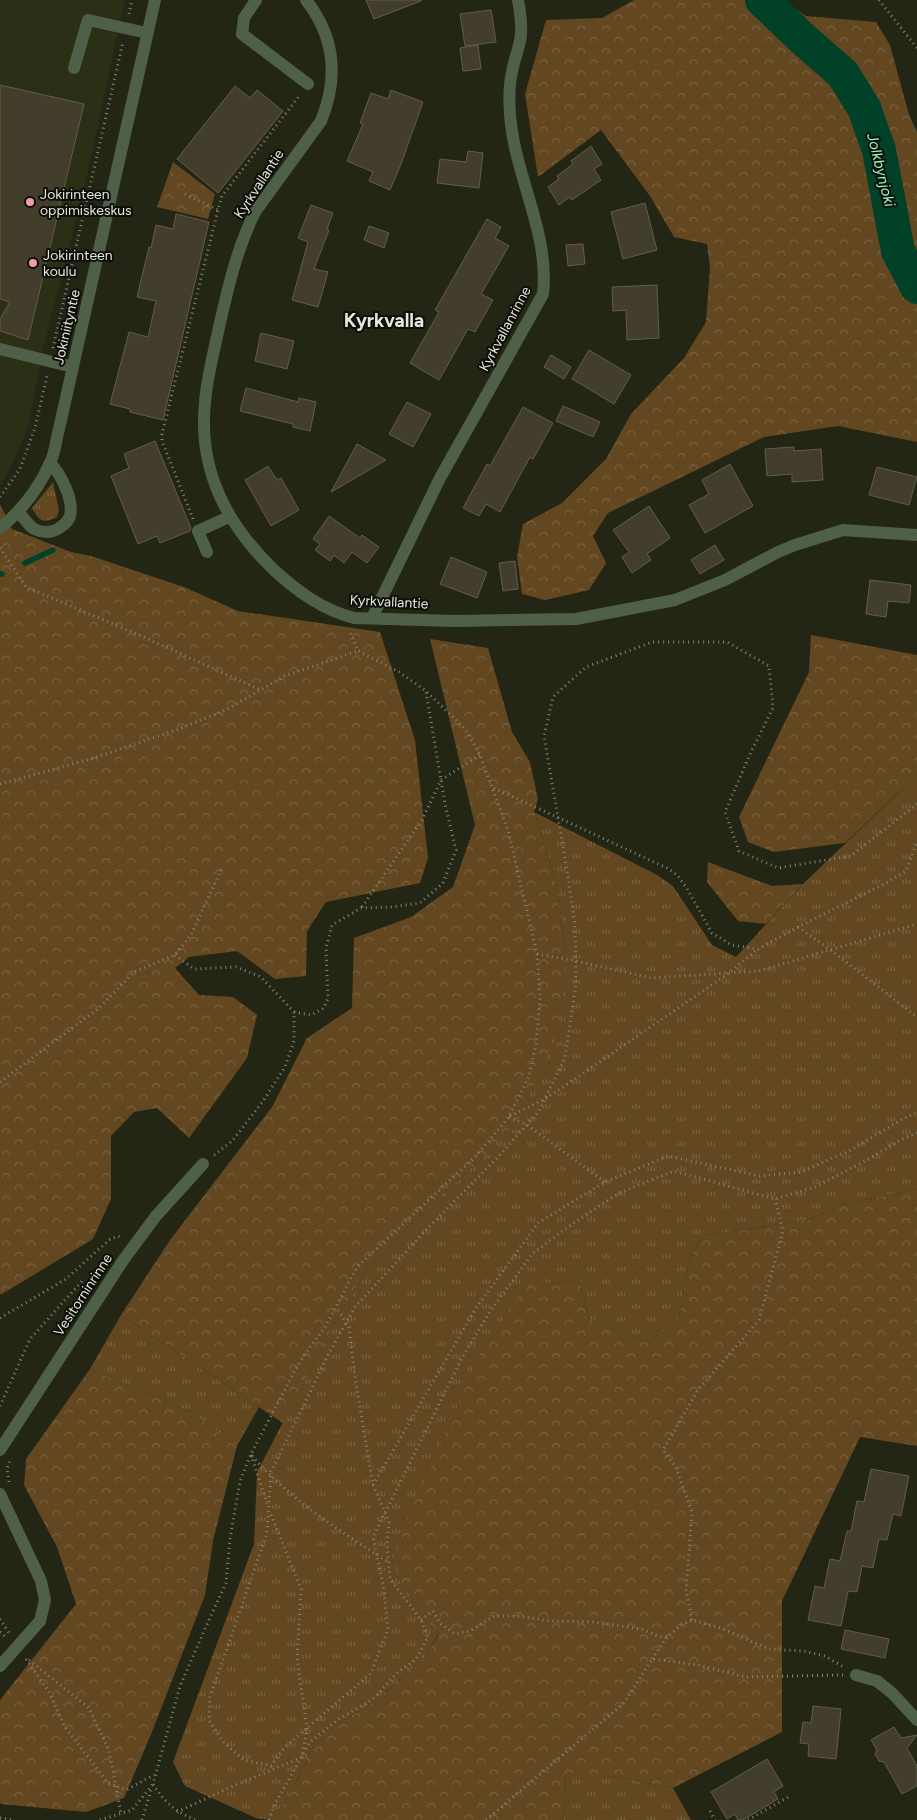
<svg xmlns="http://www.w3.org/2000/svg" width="917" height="1820" viewBox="0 0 917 1820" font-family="Figtree,sans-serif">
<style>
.built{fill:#2b2f16}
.grass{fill:url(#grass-tufts)}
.forest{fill:url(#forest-crowns)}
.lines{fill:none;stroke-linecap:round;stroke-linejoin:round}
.stream{stroke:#004128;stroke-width:5.5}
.river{stroke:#004128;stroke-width:34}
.building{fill:#433e2b;stroke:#625d49}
.path{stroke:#838677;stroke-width:3;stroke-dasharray:1 4;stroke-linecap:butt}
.minor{stroke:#4f6049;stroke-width:12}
.poi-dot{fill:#f39aab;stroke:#0d0e07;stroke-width:2}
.labels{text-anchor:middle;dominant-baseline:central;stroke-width:4;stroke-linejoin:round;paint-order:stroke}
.street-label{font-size:14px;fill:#e5e8dc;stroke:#0d0e07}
.poi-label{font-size:14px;fill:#e5e8dc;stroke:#0d0e07;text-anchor:start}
.water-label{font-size:15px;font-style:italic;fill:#94fdc7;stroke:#0d0e07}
.district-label{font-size:19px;font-weight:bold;fill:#e5e8dc;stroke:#0d0e07}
</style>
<defs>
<pattern id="grass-tufts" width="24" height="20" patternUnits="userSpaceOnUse" patternTransform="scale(1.25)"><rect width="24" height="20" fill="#634720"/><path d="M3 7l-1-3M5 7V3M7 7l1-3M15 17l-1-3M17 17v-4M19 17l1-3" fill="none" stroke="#796240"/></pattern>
<pattern id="forest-crowns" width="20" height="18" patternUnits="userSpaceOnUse" patternTransform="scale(1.25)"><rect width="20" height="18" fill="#634720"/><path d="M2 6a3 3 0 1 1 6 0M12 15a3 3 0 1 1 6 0" fill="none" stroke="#796240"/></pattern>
</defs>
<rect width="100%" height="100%" fill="#232614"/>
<path class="built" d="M 0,0 L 125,0 L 87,176 L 43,350 L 28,426 L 11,468 L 0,485 Z"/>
<path class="grass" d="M 53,482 L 59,510 L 57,517 C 43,524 39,521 32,508 Z
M 917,775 L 917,1189 L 844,1204 L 811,1219 L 702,1236 L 689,1261 L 679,1319 L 648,1343 L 589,1319 L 579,1279 L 549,1284 L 395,1574 L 438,1634 L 425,1657 L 373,1703 L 318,1735 L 292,1791 L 271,1820 L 256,1818 L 185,1786 L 173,1762 L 254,1544 L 257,1472 L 340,1313 L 365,1274 L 408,1226 L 483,1157 L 566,951 L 556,882 L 534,812 L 657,875 L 673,886 L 712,945 L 736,957 L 803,884 Z
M 121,1315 L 259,1407 L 237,1446 L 190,1412 L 90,1369 Z
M 566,1771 L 617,1777 L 673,1788 L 691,1820 L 564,1820 Z"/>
<path class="forest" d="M 634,0 L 782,0 L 806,16 L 876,22 L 890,45 L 909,115 L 917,132 L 917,442 L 838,426 L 764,437 L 608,513 L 593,536 L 606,563 L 589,590 L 545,600 L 522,594 L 517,557 L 523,524 L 562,503 L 606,459 L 631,414 L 684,358 L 706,322 L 710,268 L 707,244 L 674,237 L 650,196 L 601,130 L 538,177 L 525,94 L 546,20 L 602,18 Z
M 173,162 L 215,194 L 208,219 L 157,207 Z
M 0,504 L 12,529 L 71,552 L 91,556 L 184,587 L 238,611 L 380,632 L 415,740 L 428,858 L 420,883 L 326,902 L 307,931 L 306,976 L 275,979 L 237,951 L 189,957 L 175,968 L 199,995 L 233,997 L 257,1015 L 247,1058 L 189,1138 L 157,1108 L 134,1112 L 111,1136 L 111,1199 L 93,1239 L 2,1294 L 0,1294 Z
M 811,635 L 917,655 L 917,775 L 845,843 L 774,852 L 748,842 L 739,817 L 809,672 Z
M 430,639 L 488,648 L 512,732 L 530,762 L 538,799 L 534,812 L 556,882 L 566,951 L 559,1030 L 517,1122 L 483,1157 L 408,1226 L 365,1274 L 340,1313 L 283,1423 L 121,1315 L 170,1240 L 272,1107 L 307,1038 L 352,1008 L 354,938 L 411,917 L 453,887 L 475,825 Z
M 708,862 L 772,886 L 803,884 L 766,924 L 738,921 L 707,882 Z
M 917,1189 L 917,1446 L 860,1437 L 782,1601 L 782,1732 L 673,1788 L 617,1777 L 566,1772 L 564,1820 L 271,1820 L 292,1791 L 318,1735 L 373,1703 L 425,1657 L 438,1635 L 395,1574 L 393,1553 L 482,1349 L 533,1276 L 549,1284 L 579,1279 L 589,1319 L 648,1343 L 679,1319 L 689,1261 L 702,1236 L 811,1219 L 844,1204 Z
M 90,1369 L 190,1412 L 237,1446 L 213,1541 L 205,1595 L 152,1732 L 124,1798 L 86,1812 L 1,1804 L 0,1801 L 0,1700 L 76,1604 L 57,1547 L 24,1485 L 26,1459 Z"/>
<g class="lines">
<path class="stream" d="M 25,563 L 53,550
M 0,574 L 2,574"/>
<path class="river" d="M 762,0 L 803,39 L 843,74 L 864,108 L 879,150 L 898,251 L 917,287"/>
</g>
<path class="building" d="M 366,0 L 421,0 L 421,1 L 374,19 Z
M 491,10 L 496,42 L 465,46 L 460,14 Z
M 478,45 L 481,69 L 463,71 L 460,48 Z
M 0,85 L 84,104 L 28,340 L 0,331 L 0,319 L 10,302 L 0,299 Z
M 235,86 L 250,98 L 257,90 L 283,111 L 218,193 L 177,159 Z
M 391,90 L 423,102 L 401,164 L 390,190 L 369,181 L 373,172 L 347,161 L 363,124 L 360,123 L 371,93 L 388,99 Z
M 591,146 L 602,164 L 594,169 L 601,180 L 572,200 L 570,197 L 559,205 L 548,187 L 559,179 L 557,176 L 573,164 L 571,161 Z
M 468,151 L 483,153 L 479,188 L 437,183 L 440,159 L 466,162 Z
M 645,203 L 657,250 L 623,259 L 611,212 Z
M 311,205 L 333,213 L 327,229 L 329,230 L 314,269 L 328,272 L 318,307 L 292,300 L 308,242 L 298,238 Z
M 176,214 L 209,222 L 163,420 L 130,412 L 130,409 L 110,404 L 129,332 L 148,337 L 156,301 L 137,297 L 149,247 L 151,248 L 156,225 L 173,229 Z
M 487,219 L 501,227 L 495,238 L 509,246 L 481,294 L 493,300 L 475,332 L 468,329 L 439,380 L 410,363 L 439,312 L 435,310 Z
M 369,226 L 389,233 L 384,248 L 364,240 Z
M 583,244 L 585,264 L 568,266 L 566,245 Z
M 657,285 L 659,338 L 627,340 L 626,310 L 613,311 L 612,287 Z
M 261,333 L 294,341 L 287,369 L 255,361 Z
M 589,350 L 631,375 L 614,404 L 572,379 Z
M 551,355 L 571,367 L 564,379 L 544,367 Z
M 246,388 L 298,402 L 299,398 L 316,402 L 310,431 L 293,427 L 293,424 L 240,411 Z
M 407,402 L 431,414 L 413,447 L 389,434 Z
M 563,406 L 600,422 L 593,437 L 556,421 Z
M 523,407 L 553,423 L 533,459 L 530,457 L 500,512 L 486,504 L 479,516 L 463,508 L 487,464 L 490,466 Z
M 155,441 L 191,528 L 190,531 L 160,543 L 157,536 L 138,544 L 111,476 L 129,468 L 124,454 Z
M 357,444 L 386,460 L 331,492 Z
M 794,447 L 794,451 L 821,449 L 823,480 L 792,482 L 792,474 L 767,476 L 765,449 Z
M 730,464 L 753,506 L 705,533 L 689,505 L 709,494 L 702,480 Z
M 268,466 L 277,480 L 281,478 L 299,510 L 271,526 L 245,480 Z
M 877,467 L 917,477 L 909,505 L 869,495 Z
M 649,506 L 670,538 L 647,554 L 651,560 L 632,573 L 622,557 L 629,552 L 613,530 Z
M 329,516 L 360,538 L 362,535 L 379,547 L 367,563 L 352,552 L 344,563 L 334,555 L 330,561 L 315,550 L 320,544 L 313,539 Z
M 715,545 L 724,560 L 700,574 L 691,560 Z
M 451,557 L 487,572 L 477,598 L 440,584 Z
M 515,561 L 518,589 L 503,591 L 499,563 Z
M 870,580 L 911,585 L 909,603 L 888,601 L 886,617 L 866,614 Z
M 871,1469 L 909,1476 L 901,1516 L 893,1514 L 887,1540 L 879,1539 L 873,1568 L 862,1566 L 857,1592 L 848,1591 L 841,1626 L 808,1620 L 815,1586 L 824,1588 L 830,1559 L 840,1561 L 847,1531 L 851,1531 L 857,1501 L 864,1502 Z
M 845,1630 L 889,1639 L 885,1658 L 841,1649 Z
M 813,1706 L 841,1709 L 836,1759 L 808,1756 L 809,1744 L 800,1743 L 803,1722 L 811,1723 Z
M 894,1727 L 901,1738 L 917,1735 L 907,1748 L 917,1766 L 917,1786 L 902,1794 L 884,1762 L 879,1761 L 875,1754 L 877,1750 L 871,1740 Z
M 767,1759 L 783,1786 L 774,1792 L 778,1799 L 743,1820 L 738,1820 L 735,1814 L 727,1819 L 711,1792 Z"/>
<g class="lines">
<path class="path" d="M 879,0 L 917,48
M 129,14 L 132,0
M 185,194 L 218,210
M 53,348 L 123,42
M 0,497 L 20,469 L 35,428 L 47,376
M 193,519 L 162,441 L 162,434 L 218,210 L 222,196 L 300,95
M 0,548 L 26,587 L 139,635 L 261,690
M 0,784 L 97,757 L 176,730 L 226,710 L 284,676 L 358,651
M 494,788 L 667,868 L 678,876 L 686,887 L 712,933 L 732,945 L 758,949 L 798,927 L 886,883 L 906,871 L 917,842
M 917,804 L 851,856 L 778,868 L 739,851 L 725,812 L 751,752 L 773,708 L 769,666 L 727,642 L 652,642 L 586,667 L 553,697 L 544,736 L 568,876 L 575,926 L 576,983 L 565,1058 L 539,1111 L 498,1157 L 428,1228 L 355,1307 L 329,1353 L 271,1472 L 267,1533 L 210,1697 L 209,1721 L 224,1743 L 244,1760 L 271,1766 L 284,1748 L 371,1673 L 388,1629 L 383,1584 L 373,1537 L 463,1356 L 491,1310 L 533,1253 L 575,1222 L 619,1193 L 674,1171 L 775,1199 L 815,1187 L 867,1160 L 904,1138 L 917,1133
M 362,907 L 422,820 L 441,780 L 480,755
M 798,927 L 829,949 L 917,1017
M 537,954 L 576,961 L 651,978 L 759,971 L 917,924
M 175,955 L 194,969 L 236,967 L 261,977 L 294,1012 L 294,1041 L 285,1067 L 263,1101 L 233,1140 L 213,1156
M 294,1012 L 311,1015 L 324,1008 L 328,998 L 326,948 L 332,925 L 361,908 L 391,907 L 420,903 L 443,883 L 456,850 L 445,804 L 426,692
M 0,1082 L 99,1008 L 134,972 L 175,955 L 191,935 L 223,866
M 510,1116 L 545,1099 L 588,1070 L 729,973 L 758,949
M 509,1117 L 527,1125 L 605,1182
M 0,1318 L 66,1279 L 109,1240 L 118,1236 L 122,1239
M 0,1406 L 30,1339 L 83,1280
M 251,1455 L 268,1506
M 252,1456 C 290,1499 339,1531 387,1561
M 9,1482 L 7,1469 L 10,1461
M 373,1485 L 476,1308 L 538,1223 L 605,1182 L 668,1156 L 759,1176 L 801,1172 L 851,1150 L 904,1118 L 917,1113
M 0,1619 L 9,1633
M 421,1620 L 433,1611 L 440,1623 L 455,1634 L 470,1631 L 494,1616 L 517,1616 L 550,1621 L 593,1622 L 642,1629 L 657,1636 L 667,1637 L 680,1626 L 692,1620 L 721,1628 L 769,1649 L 804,1651 L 825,1656 L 845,1668
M 692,1620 L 686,1591 L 692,1512 L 676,1468 L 663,1450 L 698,1390 L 759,1320 L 783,1231 L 775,1199
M 0,1632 L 7,1638
M 26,1659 L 49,1692 L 65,1727 L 108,1783 L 126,1790 L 154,1775
M 652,1659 L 667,1637
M 29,1660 L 89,1708 L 109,1750 L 121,1814
M 710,1811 L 715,1820
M 177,1812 L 224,1790 L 302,1757 L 307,1729 L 297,1658 L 301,1589 L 270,1512
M 0,1818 L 14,1820
M 100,1820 L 132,1810 L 153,1784
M 142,1820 L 152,1787
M 195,1820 C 175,1811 165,1803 153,1784 L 180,1686 L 212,1613 L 226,1583 L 230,1539 L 240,1481 L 251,1454 L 294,1372 L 309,1348 L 324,1329 L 357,1267 L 476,1156 L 509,1117 L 529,1076 L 536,1044 L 540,998 L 537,954 L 508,830 L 480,755 L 465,729 L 426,691 L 399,672 L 358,651 L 350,632
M 269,1820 L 274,1806 L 310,1742 L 339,1719 L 373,1699 L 397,1673 L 416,1659 L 428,1637 L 421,1620 L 390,1579 L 387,1544 L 389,1522 L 373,1485 L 356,1384 L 349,1327 L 336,1307
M 486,1820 L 624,1703 L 652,1659 L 698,1665 L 746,1677 L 843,1675
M 748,1820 L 790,1796"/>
<path class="minor" d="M 256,0 L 244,18 L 242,34 L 308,84
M 306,0 C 335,37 339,77 321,121 L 255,212 C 237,248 228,288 219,327 C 214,352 207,377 205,402 C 198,470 226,524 274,570 C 298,592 323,610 354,618 L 455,621 L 576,619 L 675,600 L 725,580 L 778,552 L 795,545 L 843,530 L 917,535
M 74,68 L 88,20 L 147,33
M 0,349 L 73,367
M 18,511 C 23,517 28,525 34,529 C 40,532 46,533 53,531 C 59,529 68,523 70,516 C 74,500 61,474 50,463
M 0,528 C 21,511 39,488 50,463 C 55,453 56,440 59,429 L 155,0
M 207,552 L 198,531 L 229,517
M 372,618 L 440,478 L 543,294 C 550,233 514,175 510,114 C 509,101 509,85 512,72 C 514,59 520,47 521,34 C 522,23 520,11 518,0
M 0,1450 L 124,1259 L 156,1216 L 203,1164
M 0,1494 L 41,1581 L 45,1600 L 40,1621 L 0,1666
M 856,1675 L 877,1681 L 892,1693 L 917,1720"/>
</g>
<g class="poi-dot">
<circle cx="30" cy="202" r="5"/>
<circle cx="33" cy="263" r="5"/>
</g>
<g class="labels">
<g class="street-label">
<text transform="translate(259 184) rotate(-57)">Kyrkvallantie</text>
<text transform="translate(67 327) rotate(-77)">Jokiniityntie</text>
<text transform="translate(505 329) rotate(-62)">Kyrkvallanrinne</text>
<text transform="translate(389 602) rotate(3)">Kyrkvallantie</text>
<text transform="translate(83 1295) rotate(-57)">Vesitorninrinne</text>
</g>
<g class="poi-label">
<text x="40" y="194">Jokirinteen<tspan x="40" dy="16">oppimiskeskus</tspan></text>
<text x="43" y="255">Jokirinteen<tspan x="43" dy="16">koulu</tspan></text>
</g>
<g class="water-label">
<text transform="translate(881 170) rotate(76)">Jolkbynjoki</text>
</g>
<g class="district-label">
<text x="384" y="320">Kyrkvalla</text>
</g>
</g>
</svg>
